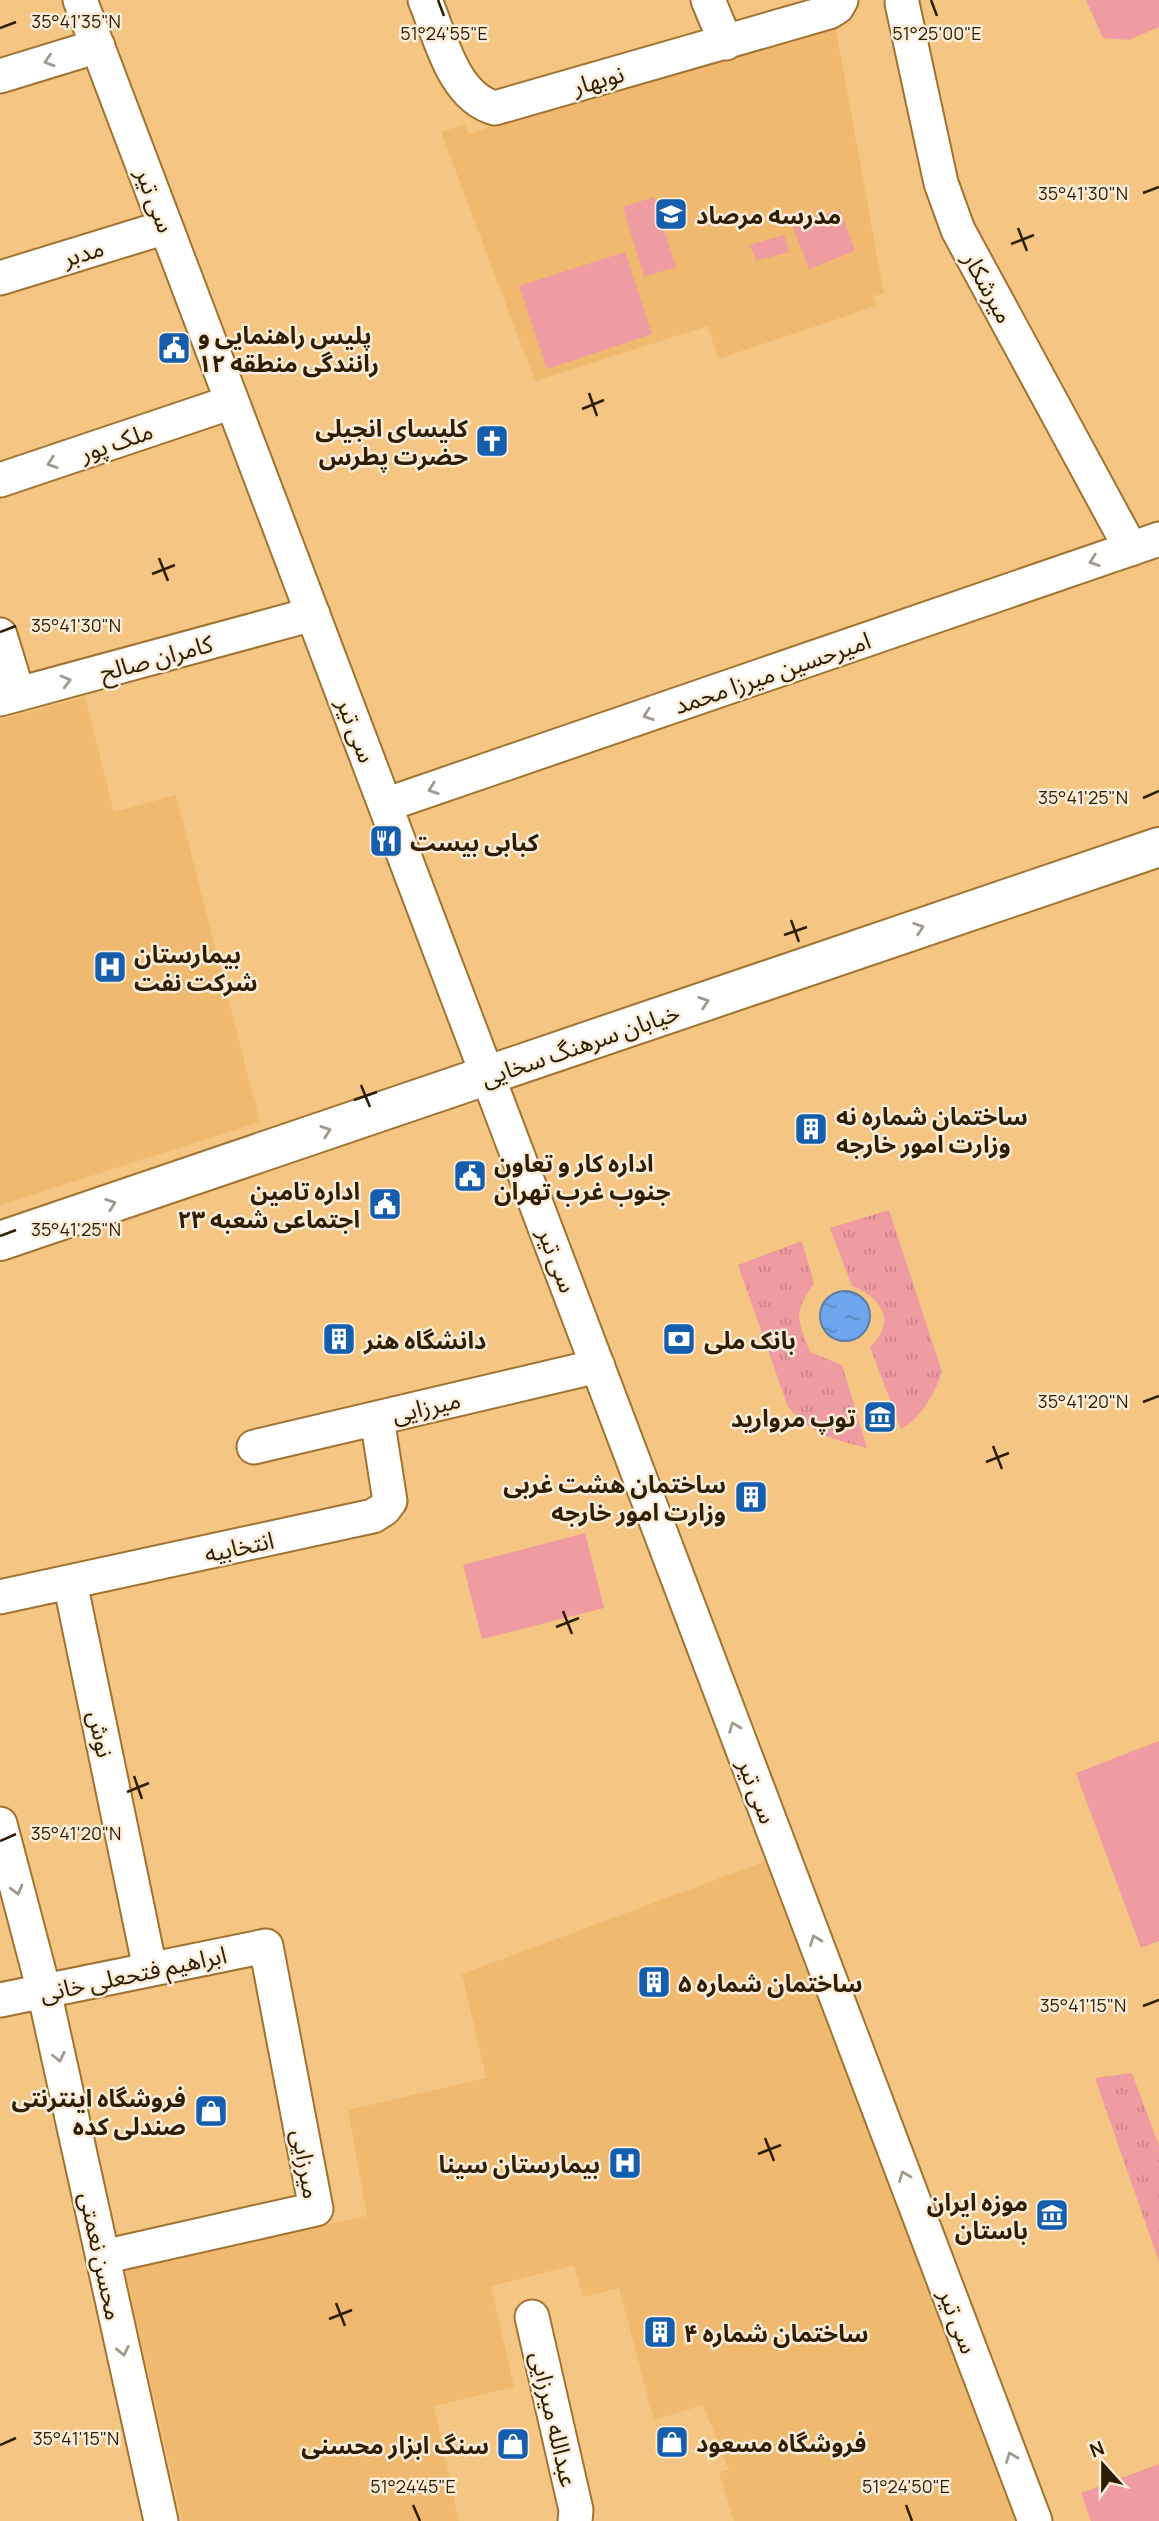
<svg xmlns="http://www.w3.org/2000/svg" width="1159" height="2521" viewBox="0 0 1159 2521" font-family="Manrope,'Noto Sans Arabic',sans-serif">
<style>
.built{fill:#efba70}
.grass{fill:url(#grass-tufts)}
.green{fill:#ee9ba1}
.water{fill:url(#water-ripples);stroke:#5b7da6;stroke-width:2}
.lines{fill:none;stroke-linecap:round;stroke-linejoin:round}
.minor-casing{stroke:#a07331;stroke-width:37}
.major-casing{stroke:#a07331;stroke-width:42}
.minor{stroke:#fff;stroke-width:33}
.major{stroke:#fff;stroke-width:38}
.oneway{stroke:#a1998d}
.ticks{fill:none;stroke:#2e1d01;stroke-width:2.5}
.labels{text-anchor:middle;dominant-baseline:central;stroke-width:5;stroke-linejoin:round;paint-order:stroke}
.street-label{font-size:24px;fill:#2e1d01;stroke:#fcedda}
.poi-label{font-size:24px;font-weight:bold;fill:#2e1d01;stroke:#fcedda;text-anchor:start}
.ticks-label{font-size:18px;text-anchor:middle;fill:#2e1d01;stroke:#fcedda;stroke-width:5;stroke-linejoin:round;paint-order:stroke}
</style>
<defs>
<pattern id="grass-tufts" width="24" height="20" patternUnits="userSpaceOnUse" patternTransform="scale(1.75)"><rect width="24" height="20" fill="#ee9ba1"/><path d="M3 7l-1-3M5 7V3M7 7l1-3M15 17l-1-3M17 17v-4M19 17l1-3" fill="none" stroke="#cc8589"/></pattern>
<pattern id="water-ripples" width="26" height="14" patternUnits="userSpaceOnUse" patternTransform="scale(1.75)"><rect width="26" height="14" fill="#6ea6ed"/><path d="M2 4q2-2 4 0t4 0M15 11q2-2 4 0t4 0" fill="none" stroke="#5b87be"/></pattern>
</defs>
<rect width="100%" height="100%" fill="#f5c583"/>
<path class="built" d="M 835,24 L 884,294 L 873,296 L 876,306 L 718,359 L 708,326 L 535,381 L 441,132 L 465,124 L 468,134 L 633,82 Z
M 85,697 L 114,812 L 176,795 L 260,1122 L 0,1205 L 0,719 Z
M 782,1855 L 1023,2521 L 734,2521 L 719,2472 L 729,2470 L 703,2405 L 654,2420 L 619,2288 L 583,2297 L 574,2265 L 491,2286 L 514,2387 L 434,2406 L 459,2521 L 182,2521 L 124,2266 L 367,2216 L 348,2110 L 486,2078 L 462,1974 Z"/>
<path class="grass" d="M 889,1210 L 942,1372 C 934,1395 922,1417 901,1429 L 870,1347 C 897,1322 882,1298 852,1286 L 830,1228 Z
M 802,1241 L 814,1284 C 792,1313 798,1320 810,1352 L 842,1365 L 867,1448 C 829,1438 816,1437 788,1407 L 738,1265 Z
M 1132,2073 L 1159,2146 L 1159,2262 L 1095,2078 Z"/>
<path class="green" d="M 1086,0 L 1159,0 L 1159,27 L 1129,40 L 1103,38 Z
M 654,197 L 676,267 L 644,277 L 623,207 Z
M 840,209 L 855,251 L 809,269 L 793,227 Z
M 784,235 L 789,252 L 756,261 L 750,245 Z
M 625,252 L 652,334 L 547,369 L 519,286 Z
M 585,1533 L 604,1608 L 482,1639 L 463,1565 Z
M 1159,1741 L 1159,1941 L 1141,1948 L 1076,1773 Z
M 1159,2464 L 1159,2521 L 1091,2521 L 1081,2493 Z"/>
<path class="water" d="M820 1316a25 25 0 1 1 50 0a25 25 0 1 1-50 0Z"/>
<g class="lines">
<defs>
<path id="minor" d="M 80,0 L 1035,2521
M 425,0 C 440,36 453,97 495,108 L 829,12 L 837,7 L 841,0
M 708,0 L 726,43
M 902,3 L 941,183 L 958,230 L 1131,549
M 0,76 L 98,46
M 0,278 L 166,227
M 0,480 L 232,402
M 0,635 L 18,694
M 0,699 L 313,614
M 385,805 L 1159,539
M 254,1447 L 598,1366
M 70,1582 L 150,1969
M 0,1597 L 373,1516 L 384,1509 L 390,1501 L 377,1418
M 0,1824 L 44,1991 L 161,2521
M 0,2000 L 266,1946 L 316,2209 L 103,2257
M 532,2317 L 576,2510 L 575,2521"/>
<path id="major" d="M 0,1241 L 1159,847"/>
</defs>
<use href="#minor" class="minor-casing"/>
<use href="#major" class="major-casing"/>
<use href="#minor" class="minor"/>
<use href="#major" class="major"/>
</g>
<defs><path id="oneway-chevron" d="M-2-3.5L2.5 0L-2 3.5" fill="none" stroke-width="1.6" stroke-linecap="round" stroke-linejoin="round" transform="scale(1.75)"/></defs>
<g class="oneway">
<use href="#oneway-chevron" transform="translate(49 61) rotate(163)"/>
<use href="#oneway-chevron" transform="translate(52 463) rotate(161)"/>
<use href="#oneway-chevron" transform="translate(1094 561) rotate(161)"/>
<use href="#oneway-chevron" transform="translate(66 681) rotate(-15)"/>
<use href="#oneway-chevron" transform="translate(648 715) rotate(161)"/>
<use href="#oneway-chevron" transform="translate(433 789) rotate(161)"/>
<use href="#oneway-chevron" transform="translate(919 928) rotate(-19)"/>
<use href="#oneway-chevron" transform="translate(704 1002) rotate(-19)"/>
<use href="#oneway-chevron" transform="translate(326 1131) rotate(-19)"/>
<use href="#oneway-chevron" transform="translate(111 1204) rotate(-19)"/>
<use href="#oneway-chevron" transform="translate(734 1727) rotate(-111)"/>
<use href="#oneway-chevron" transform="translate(17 1890) rotate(75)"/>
<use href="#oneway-chevron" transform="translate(815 1940) rotate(-111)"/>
<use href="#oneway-chevron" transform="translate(59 2057) rotate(77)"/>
<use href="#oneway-chevron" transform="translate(904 2176) rotate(-111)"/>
<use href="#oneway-chevron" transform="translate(123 2351) rotate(78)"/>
<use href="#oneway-chevron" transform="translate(1011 2457) rotate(-111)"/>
</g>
<path class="ticks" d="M 438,0 L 444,16M 931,0 L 937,16M 0,28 L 16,22M 1143,193 L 1159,187M 1018,228 L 1027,251M 1011,244 L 1034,235M 589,393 L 597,416M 582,409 L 604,400M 159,558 L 168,581M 152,574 L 175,565M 0,632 L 16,626M 1143,798 L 1159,791M 791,920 L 799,942M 784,935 L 807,927M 361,1085 L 370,1107M 354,1100 L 377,1092M 0,1236 L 16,1230M 1143,1402 L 1159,1396M 993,1446 L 1002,1469M 986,1462 L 1009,1453M 563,1611 L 572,1634M 556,1627 L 579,1618M 134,1776 L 142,1799M 127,1792 L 149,1783M 0,1841 L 16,1834M 1143,2006 L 1159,2000M 765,2138 L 774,2161M 758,2154 L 781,2145M 336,2303 L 345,2326M 329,2319 L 352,2310M 0,2445 L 16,2438M 413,2505 L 420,2521M 906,2505 L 912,2521"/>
<defs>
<symbol id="school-square" viewBox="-11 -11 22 22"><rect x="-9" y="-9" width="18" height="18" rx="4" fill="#155ead" stroke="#fcedda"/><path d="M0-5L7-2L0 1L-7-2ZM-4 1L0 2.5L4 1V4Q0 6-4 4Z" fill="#fff"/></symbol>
<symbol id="civic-square" viewBox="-11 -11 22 22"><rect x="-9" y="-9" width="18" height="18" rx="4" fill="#155ead" stroke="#fcedda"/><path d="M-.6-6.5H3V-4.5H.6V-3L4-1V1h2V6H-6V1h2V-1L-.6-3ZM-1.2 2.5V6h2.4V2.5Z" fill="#fff"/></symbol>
<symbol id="church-square" viewBox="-11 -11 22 22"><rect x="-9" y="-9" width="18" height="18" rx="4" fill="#155ead" stroke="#fcedda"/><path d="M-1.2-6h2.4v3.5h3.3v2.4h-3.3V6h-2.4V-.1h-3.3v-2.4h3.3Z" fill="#fff"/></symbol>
<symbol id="restaurant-square" viewBox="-11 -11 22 22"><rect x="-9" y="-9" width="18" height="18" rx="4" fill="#155ead" stroke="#fcedda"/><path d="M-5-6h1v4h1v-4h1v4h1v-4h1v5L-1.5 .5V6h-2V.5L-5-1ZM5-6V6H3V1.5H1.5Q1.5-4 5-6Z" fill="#fff"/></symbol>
<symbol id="hospital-square" viewBox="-11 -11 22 22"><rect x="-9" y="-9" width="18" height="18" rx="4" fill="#155ead" stroke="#fcedda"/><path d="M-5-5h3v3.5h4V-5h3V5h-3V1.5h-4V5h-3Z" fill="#fff"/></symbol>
<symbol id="building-square" viewBox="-11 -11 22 22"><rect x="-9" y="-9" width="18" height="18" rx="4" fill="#155ead" stroke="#fcedda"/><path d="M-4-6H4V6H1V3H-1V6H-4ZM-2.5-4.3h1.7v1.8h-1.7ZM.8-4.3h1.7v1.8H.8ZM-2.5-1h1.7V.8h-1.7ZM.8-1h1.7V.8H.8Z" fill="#fff"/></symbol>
<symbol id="bank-square" viewBox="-11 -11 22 22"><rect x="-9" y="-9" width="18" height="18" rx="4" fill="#155ead" stroke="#fcedda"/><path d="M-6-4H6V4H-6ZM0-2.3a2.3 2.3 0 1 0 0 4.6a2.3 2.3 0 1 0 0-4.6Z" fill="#fff"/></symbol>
<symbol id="museum-square" viewBox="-11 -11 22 22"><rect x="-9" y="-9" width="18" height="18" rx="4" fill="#155ead" stroke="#fcedda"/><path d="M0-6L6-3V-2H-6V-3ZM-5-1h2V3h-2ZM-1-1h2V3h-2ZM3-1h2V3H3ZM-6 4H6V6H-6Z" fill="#fff"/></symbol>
<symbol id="shop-square" viewBox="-11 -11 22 22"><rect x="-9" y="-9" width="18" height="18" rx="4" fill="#155ead" stroke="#fcedda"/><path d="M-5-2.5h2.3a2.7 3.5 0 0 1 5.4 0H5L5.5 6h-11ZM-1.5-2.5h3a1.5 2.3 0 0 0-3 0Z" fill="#fff"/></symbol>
</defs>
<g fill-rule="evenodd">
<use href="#school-square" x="652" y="195" width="38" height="38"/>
<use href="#civic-square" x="155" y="329" width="38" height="38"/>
<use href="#church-square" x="473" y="422" width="38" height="38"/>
<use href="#restaurant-square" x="367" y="822" width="38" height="38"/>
<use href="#hospital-square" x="91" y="948" width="38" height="38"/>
<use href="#building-square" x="792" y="1110" width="38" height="38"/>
<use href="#civic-square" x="451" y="1157" width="38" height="38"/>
<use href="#civic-square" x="366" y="1185" width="38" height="38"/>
<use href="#building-square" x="320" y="1320" width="38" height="38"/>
<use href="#bank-square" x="660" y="1320" width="38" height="38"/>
<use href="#museum-square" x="861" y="1398" width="38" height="38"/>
<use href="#building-square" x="732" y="1478" width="38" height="38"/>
<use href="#building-square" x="635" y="1963" width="38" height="38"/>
<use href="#shop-square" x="192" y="2092" width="38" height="38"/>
<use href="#hospital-square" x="606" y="2144" width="38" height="38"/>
<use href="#museum-square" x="1033" y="2196" width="38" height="38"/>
<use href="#building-square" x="641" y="2313" width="38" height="38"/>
<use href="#shop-square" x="653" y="2423" width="38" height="38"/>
<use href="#shop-square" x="494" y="2425" width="38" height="38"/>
</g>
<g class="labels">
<g class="street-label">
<text transform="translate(598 79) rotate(-16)">نوبهار</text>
<text transform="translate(156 200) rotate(69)">سی تیر</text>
<text transform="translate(83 252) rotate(-17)">مدبر</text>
<text transform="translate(989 287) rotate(61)">میرشکار</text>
<text transform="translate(116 441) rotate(-19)">ملک پور</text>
<text transform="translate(156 657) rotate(-15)">کامران صالح</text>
<text transform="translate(772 672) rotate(-19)">امیرحسین میرزا محمد</text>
<text transform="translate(357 730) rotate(69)">سی تیر</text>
<text transform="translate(580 1044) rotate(-19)">خیابان سرهنگ سخایی</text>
<text transform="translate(558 1260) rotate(69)">سی تیر</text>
<text transform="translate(426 1406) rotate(-13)">میرزایی</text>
<text transform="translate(239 1546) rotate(-12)">انتخابیه</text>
<text transform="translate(102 1734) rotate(78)">نوش</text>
<text transform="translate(758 1791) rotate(69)">سی تیر</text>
<text transform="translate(133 1973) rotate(-12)">ابراهیم فتحعلی خانی</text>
<text transform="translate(307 2164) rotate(80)">میرزایی</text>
<text transform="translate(102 2256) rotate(78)">محسن نعمتی</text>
<text transform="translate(959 2321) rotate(69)">سی تیر</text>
<text transform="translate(555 2419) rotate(77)">عبدالله میرزایی</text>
</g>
<g class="poi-label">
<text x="696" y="214">مدرسه مرصاد</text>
<text x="198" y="334">پلیس راهنمایی و<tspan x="198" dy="28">رانندگی منطقه ۱۲</tspan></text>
<text x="468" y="427" text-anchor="end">کلیسای انجیلی<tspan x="468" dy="28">حضرت پطرس</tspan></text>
<text x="410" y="841">کبابی بیست</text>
<text x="134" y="953">بیمارستان<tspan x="134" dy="28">شرکت نفت</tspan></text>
<text x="836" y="1115">ساختمان شماره نه<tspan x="836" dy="28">وزارت امور خارجه</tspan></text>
<text x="494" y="1162">اداره کار و تعاون<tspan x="494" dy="28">جنوب غرب تهران</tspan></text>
<text x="360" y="1190" text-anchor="end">اداره تامین<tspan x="360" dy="28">اجتماعی شعبه ۲۳</tspan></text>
<text x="364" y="1339">دانشگاه هنر</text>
<text x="704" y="1339">بانک ملی</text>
<text x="856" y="1417" text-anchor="end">توپ مروارید</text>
<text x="726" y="1483" text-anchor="end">ساختمان هشت غربی<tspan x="726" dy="28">وزارت امور خارجه</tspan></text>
<text x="678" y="1982">ساختمان شماره ۵</text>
<text x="186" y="2097" text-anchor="end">فروشگاه اینترنتی<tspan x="186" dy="28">صندلی کده</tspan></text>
<text x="600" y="2163" text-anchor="end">بیمارستان سینا</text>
<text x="1028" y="2201" text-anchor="end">موزه ایران<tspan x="1028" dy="28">باستان</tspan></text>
<text x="684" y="2332">ساختمان شماره ۴</text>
<text x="696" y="2442">فروشگاه مسعود</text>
<text x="489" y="2444" text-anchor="end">سنگ ابزار محسنی</text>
</g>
</g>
<g class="ticks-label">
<text x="76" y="28">35°41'35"N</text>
<text x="444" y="40">51°24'55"E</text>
<text x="937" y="40">51°25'00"E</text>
<text x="1083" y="200">35°41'30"N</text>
<text x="76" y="632">35°41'30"N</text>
<text x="1083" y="804">35°41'25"N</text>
<text x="76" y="1236">35°41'25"N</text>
<text x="1083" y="1408">35°41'20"N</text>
<text x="76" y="1840">35°41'20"N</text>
<text x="1083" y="2012">35°41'15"N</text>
<text x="76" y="2445">35°41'15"N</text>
<text x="413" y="2493">51°24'45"E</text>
<text x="906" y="2493">51°24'50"E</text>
</g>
<g transform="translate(1103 2465) rotate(339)" stroke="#fcedda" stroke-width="5" paint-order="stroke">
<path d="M0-5L12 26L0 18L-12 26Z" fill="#2e1d01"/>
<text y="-10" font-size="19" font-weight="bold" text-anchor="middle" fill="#2e1d01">N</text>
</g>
</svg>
